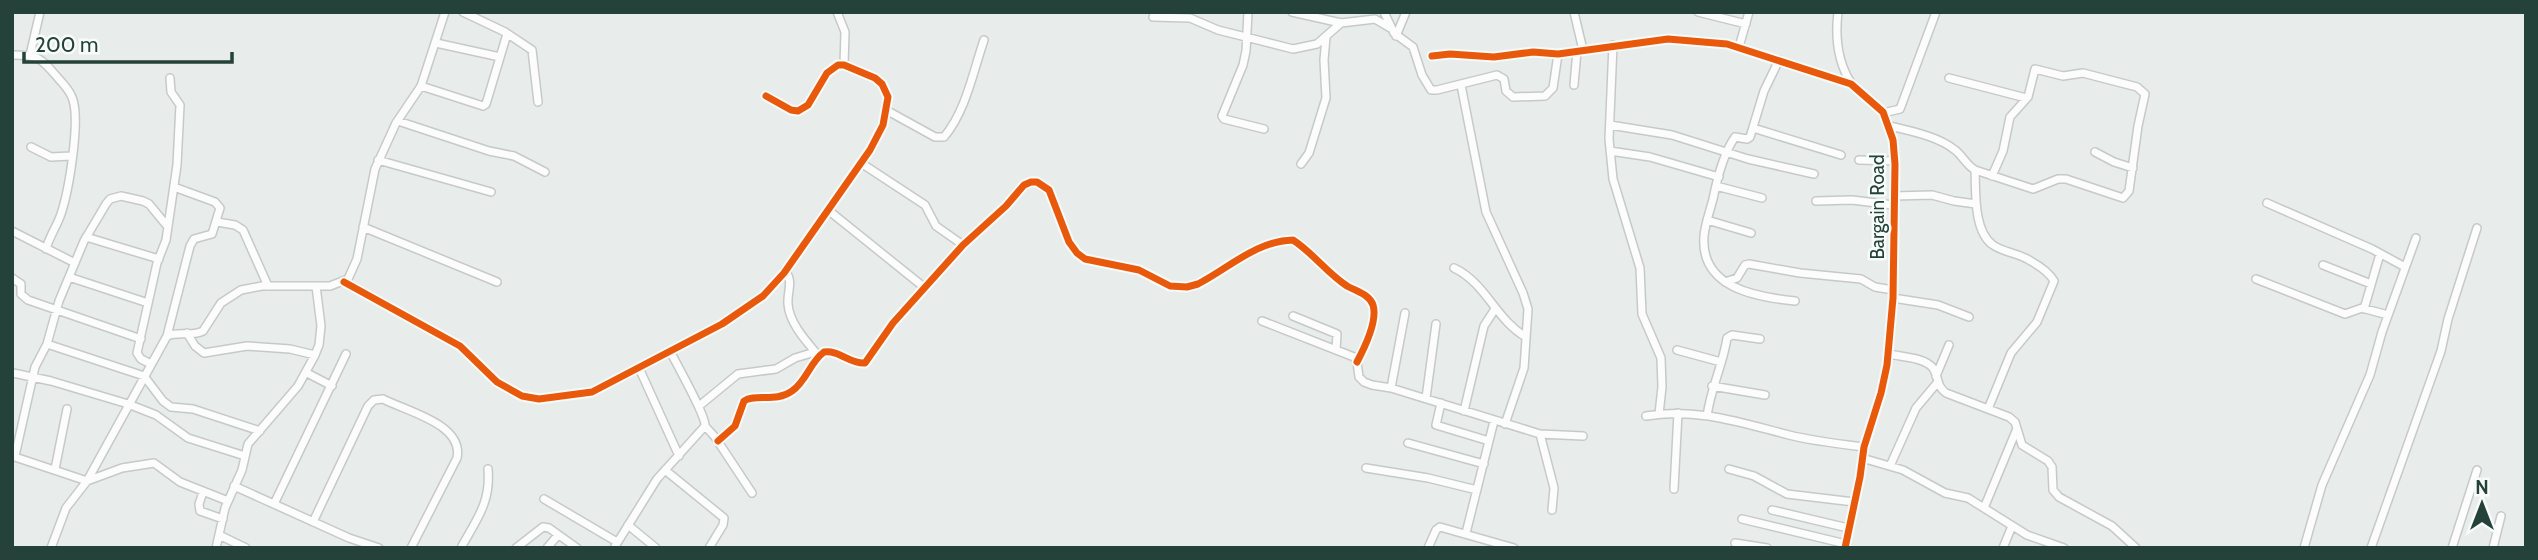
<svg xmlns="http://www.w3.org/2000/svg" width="2538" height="560" viewBox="0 0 2538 560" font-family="Cabin,sans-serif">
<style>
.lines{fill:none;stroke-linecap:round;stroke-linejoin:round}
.street-casing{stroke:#c5cac8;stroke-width:10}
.street{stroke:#fcfcfc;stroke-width:7}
.cycleway-casing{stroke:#f7fbf9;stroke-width:11}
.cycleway{stroke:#e8590c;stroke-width:7}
.labels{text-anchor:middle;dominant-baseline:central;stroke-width:5;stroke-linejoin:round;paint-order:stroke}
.street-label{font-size:19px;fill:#24423a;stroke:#f7fbf9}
</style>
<rect width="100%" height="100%" fill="#e8edeb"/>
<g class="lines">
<defs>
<path id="street" d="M 463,12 L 505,32 L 532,50 L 538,102
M 837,12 L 845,32 L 844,65
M 1248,12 L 1246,51 L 1243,65 L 1222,116 L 1224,119 L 1264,129
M 1292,12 L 1341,23 L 1375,19 L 1392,29
M 1384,12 L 1394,33 L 1413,47 L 1422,75 L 1431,90 L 1437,90 L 1497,75 L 1504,79 L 1506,91 L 1513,97 L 1545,96 L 1553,88 L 1558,54
M 1574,12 L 1583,50
M 1698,12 L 1746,24
M 1838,12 C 1835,37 1837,61 1851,83
M 1153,17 L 1190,18 L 1218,30 L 1293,49 L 1317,44 L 1341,23
M 1396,36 L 1406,12
M 436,43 L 500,57
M 1613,45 L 1609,139 L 1613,179 L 1640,268 L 1642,314 L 1661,358 L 1662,387 L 1659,414
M 1739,47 L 1749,12
M 12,55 C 39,55 41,58 58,78 C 64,85 70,90 73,100 C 80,123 69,190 61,214 C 57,226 50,235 46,249
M 30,55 L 40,12
M 1432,56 L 1450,54 L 1494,57 L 1533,52 L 1558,54 L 1668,39 L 1727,44 L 1851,84 L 1883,112 L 1893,140 L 1895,164 L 1893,298 L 1887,365 L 1881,393 L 1864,447 L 1860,477 L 1845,548
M 1779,60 L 1764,91 L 1750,137 L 1747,139 L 1735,137 C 1723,154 1717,179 1713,199 C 1710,211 1705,224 1704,236 C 1700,288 1756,297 1795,301
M 1949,78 L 2026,98
M 1461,85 L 1486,212 L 1523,293 L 1528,309 L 1524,368 L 1505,424
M 1574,85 L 1577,51
M 421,86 L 483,106 L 486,104 L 507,34
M 886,110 L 935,137 L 944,137 C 966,111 973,72 984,40
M 1883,113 L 1900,109 L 1936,12
M 398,121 L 489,151 L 514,156 L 545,172
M 1610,125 L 1672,135 L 1748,159 L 1814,174
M 1890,126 C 1910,131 1938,136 1955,150 C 1963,156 1966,165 1975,170 L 2033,189 L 2058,179 L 2066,179 L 2123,198 L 2129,191 L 2138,126 L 2145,94 L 2137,87 L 2083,73 L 2063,76 L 2035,69 L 2028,97 L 2010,117 L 2003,151 L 1992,176
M 1753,128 L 1841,155
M 31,147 L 51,157 L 71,156
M 1610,151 L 1650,157 L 1719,177
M 2095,152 L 2114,162 L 2133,168
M 378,160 L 491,192
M 1859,160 L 1895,161
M 861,163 L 925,205 L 936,226 L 963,245
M 1301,164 L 1309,153 L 1326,98 L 1324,60 L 1326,37
M 1975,170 C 1976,191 1973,231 1993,245 C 2003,252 2017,253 2029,260 C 2038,265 2049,272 2054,281 L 2037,322 L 2011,353 L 1988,409
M 1716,186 L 1762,198
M 1894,196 L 1932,195 L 1954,201 L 1976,204
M 1816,201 L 1852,200 L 1893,205
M 2267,203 L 2372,249 L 2405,267
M 828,210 L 925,288
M 1707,220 L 1751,233
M 217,222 L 235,225 L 243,230 L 268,286
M 363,227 L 497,282
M 12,231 L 75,263
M 86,237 L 159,259
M 2323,265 L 2371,284
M 1454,268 C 1486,283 1496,320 1526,337
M 785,270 C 794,283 787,290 788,304 C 789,322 805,340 817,354
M 69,277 L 148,303
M 12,278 L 21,284 L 21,294 L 28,300 L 141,339
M 2256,279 L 2345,314 L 2362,308 L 2388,315
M 344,282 L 460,346 L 497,382 L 522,396 L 539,399 L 592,392 L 722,324 L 763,296 L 784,273 L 870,150 L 883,125 L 888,97 L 882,84 L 875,78 L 844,65 L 838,65 L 827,73 L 808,105 L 798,111 L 791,110 L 766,96
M 1725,282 L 1737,278 L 1745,265 L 1749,264 L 1800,273 L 1861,279 L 1875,287 L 1893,290
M 1893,298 L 1938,305 L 1969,317
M 2364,309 L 2380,254
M 1293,316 L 1337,334 L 1336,350
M 1262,321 L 1354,357 L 1357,362 L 1359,377 L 1364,382 L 1372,385 L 1391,388 L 1540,434 L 1583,436
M 187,333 L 195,346 L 204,353 L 247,346 L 290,349 L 315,355
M 167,336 L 190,246 L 194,239 L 212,234 L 220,208 L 215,202 L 174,187
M 47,344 L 144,376 L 163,401 L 171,407 L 193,409 L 260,431
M 1677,350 L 1721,362
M 1889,354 C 1901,357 1924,357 1933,368 C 1939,377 1936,386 1946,393 L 2009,417 L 2015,422 L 2022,445 L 2048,461 L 2052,467 L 2053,490 L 2059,497 L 2112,526 L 2136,548
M 151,364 L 141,359 L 137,353 L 157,263 L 166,240 L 177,165 L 180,105 L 171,92 L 170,78
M 639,368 L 679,456
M 13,373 L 51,381 L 128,404 L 156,415 L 188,438 L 245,456
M 307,373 L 332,386
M 1936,376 L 1949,345
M 1712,386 L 1765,395
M 1391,388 L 1405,313
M 1426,398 L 1436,324
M 1441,403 L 1436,425 L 1489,441
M 699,406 L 738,374 L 776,369 L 795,358 L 815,352
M 1464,411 L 1484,326 L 1495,309
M 1646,416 C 1695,407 1742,423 1789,435 C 1813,441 1839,444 1864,447
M 1707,416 C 1711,387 1723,365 1727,338 L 1732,335 L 1760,339
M 705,426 L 715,437 L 752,493
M 1540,434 L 1554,488 L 1552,510
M 718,441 L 735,426 L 744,401 C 755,393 776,403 792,391 C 806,382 810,362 824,352 C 840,350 849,364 865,363 L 893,323 L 963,245 L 1006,206 L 1024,185 L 1031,182 L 1037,182 L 1049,190 L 1069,242 L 1077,253 L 1085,259 L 1139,270 L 1170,286 L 1187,287 L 1198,284 C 1229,268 1256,241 1293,240 C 1313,253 1327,273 1347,286 C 1356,291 1369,294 1373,305 C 1378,321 1365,347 1357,362
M 1408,443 L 1484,464
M 12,456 L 87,481 L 122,468 L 154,463 L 180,482 L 228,501
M 15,456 L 35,367 L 47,344 L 59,301 L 84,241 L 106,204 L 110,199 L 121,196 L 143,201 L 149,204 L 168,227
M 1862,458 L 1903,470 L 1945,493 L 1968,498 L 2027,535 L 2064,548
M 1890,466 L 1916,408 L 1937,383
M 1366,468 L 1428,478 L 1477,490
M 55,469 L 67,409
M 1729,469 L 1754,476 L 1787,494 L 1854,502
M 665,470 L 724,518 L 723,525 L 709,548
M 234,486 L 349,538 L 379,548
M 1674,489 L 1678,413
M 203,492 L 199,504 L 200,511 L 223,519
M 544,499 L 617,542
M 274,504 L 346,354
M 1984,508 L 2016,431
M 1772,510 L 1848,528
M 1742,519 L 1846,544
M 313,522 L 368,406 L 374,400 L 383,399 C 406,411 464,424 457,458 L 411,548
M 628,525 L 656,548
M 1466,533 L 1494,421
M 219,535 L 246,548
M 1735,543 L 1767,548
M 51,548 L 66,508 L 87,481 L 167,336 C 179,331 192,337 203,331 L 221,303 L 241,290 L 262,286 L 330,286 L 348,279 L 357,259 L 375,169 L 396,123 L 421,86 L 445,12
M 216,548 L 225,508 L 242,470 L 248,444 L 298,386 L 315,355 L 319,345 L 321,326 L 316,286
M 461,548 C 476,520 491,503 488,469
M 516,548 L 543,527 L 549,528 L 577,548
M 547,548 L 558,535
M 614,548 L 657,479 L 705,426 C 706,416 677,365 670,351
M 1428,548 L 1436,530 L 1440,527 L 1514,548
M 2003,548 L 2012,526
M 2304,548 L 2322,485 L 2370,375 L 2382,332 L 2416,238
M 2371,548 L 2441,351 L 2448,319 L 2477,228
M 2452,548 L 2477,470
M 2493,548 L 2501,516"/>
</defs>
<use href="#street" class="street-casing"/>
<use href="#street" class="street"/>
<defs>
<path id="cycleway" d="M 1432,56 L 1450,54 L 1494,57 L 1533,52 L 1558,54 L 1668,39 L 1727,44 L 1851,84 L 1883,112 L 1893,140 L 1895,164 L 1893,298 L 1887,365 L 1881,393 L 1864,447 L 1860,477 L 1845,548
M 344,282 L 460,346 L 497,382 L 522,396 L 539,399 L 592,392 L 722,324 L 763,296 L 784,273 L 870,150 L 883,125 L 888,97 L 882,84 L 875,78 L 844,65 L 838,65 L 827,73 L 808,105 L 798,111 L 791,110 L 766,96
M 718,441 L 735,426 L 744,401 C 755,393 776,403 792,391 C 806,382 810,362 824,352 C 840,350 849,364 865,363 L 893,323 L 963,245 L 1006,206 L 1024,185 L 1031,182 L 1037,182 L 1049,190 L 1069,242 L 1077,253 L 1085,259 L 1139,270 L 1170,286 L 1187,287 L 1198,284 C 1229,268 1256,241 1293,240 C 1313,253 1327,273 1347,286 C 1356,291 1369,294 1373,305 C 1378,321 1365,347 1357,362"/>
</defs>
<use href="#cycleway" class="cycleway-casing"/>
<use href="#cycleway" class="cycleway"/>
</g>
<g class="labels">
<g class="street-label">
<text transform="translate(1877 207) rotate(-90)">Bargain Road</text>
</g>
</g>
<rect width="2538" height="560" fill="none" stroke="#24423a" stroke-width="28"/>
<g transform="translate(2482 504)" stroke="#f7fbf9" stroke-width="5" paint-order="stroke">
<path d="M0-5L12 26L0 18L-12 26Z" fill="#24423a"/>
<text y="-10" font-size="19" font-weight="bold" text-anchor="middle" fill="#24423a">N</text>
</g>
<path d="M24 52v10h208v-10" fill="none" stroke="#24423a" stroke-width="3.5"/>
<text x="35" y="52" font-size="21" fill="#24423a" stroke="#f7fbf9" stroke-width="5" paint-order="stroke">200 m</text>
</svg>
